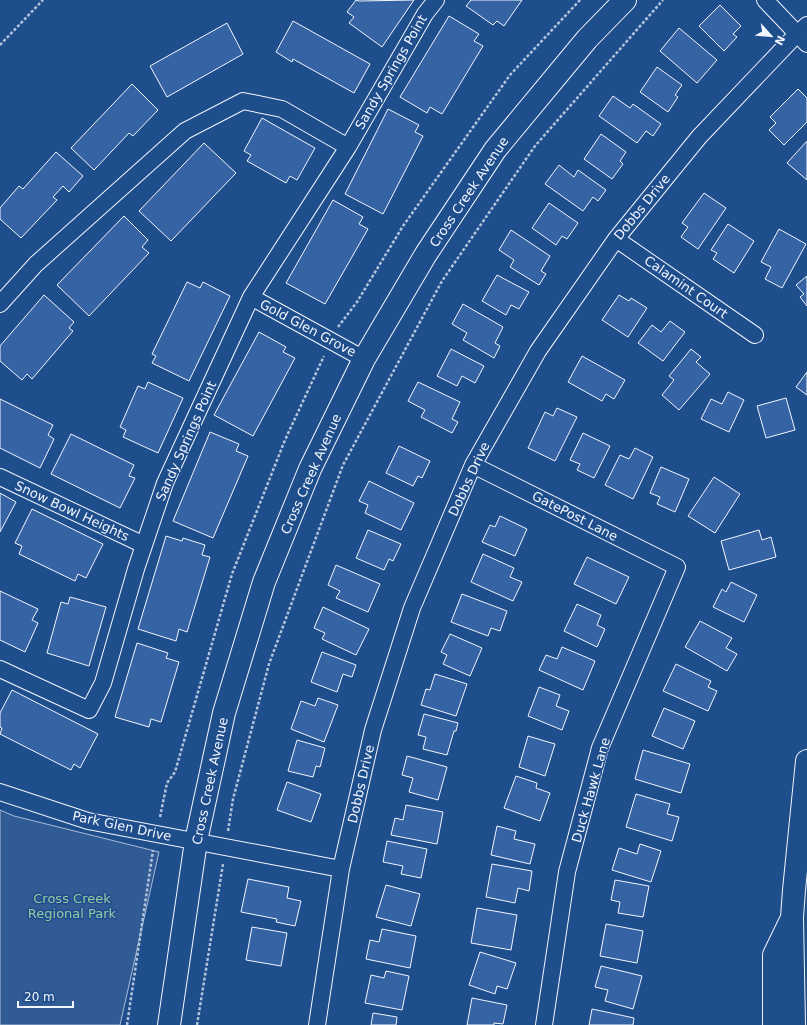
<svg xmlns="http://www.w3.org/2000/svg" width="807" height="1025" viewBox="0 0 807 1025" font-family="'DejaVu Sans',sans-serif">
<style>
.built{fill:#305b95;stroke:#a8bbd7}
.building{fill:#3563a3;stroke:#f2f6ff}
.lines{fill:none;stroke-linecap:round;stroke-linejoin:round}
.street-casing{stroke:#f2f6ff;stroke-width:18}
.secondary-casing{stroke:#f2f6ff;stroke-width:24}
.highway-casing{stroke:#f2f6ff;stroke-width:24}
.path{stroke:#b3c4dc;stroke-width:2.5;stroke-dasharray:3 2;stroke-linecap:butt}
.street{stroke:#1f4e8c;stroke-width:16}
.secondary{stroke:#1f4e8c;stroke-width:22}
.highway{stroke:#1f4e8c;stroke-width:22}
.labels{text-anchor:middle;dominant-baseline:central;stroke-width:3;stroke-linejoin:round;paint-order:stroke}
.street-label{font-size:13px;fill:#f2f6ff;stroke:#1f4e8c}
.park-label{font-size:13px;fill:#97c8a6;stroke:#1f4e8c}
</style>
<rect width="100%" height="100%" fill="#1f4e8c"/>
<path class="built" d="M 0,810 L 14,816 L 159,852 L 120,1025 L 0,1025 Z"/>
<path class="building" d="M 356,0 L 359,1 L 414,0 L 382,47 L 349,23 L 354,17 L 347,12 Z
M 471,0 L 522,0 L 504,26 L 497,21 L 493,25 L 466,6 Z
M 720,5 L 741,26 L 733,34 L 737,37 L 724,51 L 699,26 Z
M 449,16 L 479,34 L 474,41 L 483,46 L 442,114 L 430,107 L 427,113 L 400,97 Z
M 293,21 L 370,64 L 354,93 L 293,59 L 292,62 L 276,52 Z
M 227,23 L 243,54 L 167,97 L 150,66 Z
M 679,28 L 717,60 L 697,83 L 660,51 Z
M 657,67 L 682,85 L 675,95 L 678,97 L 668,112 L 640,92 Z
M 132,84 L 158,110 L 133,136 L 129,133 L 94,170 L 71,148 Z
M 798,89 L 807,98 L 807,122 L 784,145 L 769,130 L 776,123 L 770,117 Z
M 613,96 L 630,108 L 633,104 L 661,124 L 653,136 L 646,131 L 637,143 L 599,116 Z
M 388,109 L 419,125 L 415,132 L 423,136 L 383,214 L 345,194 Z
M 262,118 L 315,148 L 297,180 L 290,176 L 286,183 L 247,161 L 251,155 L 244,151 Z
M 601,134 L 626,152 L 620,161 L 623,164 L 612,179 L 584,159 Z
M 807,141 L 807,180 L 787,163 Z
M 204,143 L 236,173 L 171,241 L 139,211 Z
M 56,152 L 83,176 L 69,192 L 63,186 L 53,197 L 57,200 L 21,238 L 0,219 L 0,208 L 19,186 L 23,189 Z
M 559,165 L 574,177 L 578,170 L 606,190 L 598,201 L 593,197 L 583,211 L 545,184 Z
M 704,193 L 726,208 L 698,249 L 681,237 L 688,227 L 682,223 Z
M 333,200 L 363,217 L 359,224 L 368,229 L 325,304 L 286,283 Z
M 549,203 L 578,223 L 567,239 L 562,236 L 556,245 L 532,228 Z
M 124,216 L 148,240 L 142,247 L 149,253 L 89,316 L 57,285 Z
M 728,224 L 754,241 L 734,273 L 713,259 L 717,253 L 711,250 Z
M 779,229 L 806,244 L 782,288 L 765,279 L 771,267 L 761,262 Z
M 511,230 L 550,256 L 541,271 L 546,274 L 539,285 L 510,267 L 514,260 L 499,250 Z
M 497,275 L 529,292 L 519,309 L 511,305 L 506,315 L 482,301 Z
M 807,276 L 807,306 L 800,297 L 804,294 L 796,285 Z
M 187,282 L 200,288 L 203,282 L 230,296 L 189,381 L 152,363 L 156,356 L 152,354 Z
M 44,295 L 74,322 L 69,328 L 73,331 L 32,379 L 27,374 L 22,380 L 0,361 L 0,346 Z
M 619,295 L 629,301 L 631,298 L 647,308 L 628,337 L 602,320 Z
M 463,304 L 503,327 L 495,343 L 500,346 L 494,358 L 463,340 L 467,333 L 452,324 Z
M 670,321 L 685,332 L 663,361 L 638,343 L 652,325 L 661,332 Z
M 259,332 L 286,347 L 283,352 L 295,358 L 253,436 L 214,415 Z
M 451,349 L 484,366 L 475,383 L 462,376 L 457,386 L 437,376 Z
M 691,349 L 701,357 L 696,362 L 710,374 L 679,410 L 662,395 L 674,380 L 669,376 Z
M 582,356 L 625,380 L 614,399 L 606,394 L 602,401 L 568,382 Z
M 807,372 L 807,395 L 796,387 Z
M 148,382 L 183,398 L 158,453 L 123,437 L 126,430 L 120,427 L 138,386 L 145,389 Z
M 418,382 L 460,402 L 452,419 L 458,422 L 452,433 L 421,417 L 425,410 L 408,401 Z
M 728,392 L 744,400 L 729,432 L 701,419 L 711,399 L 722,404 Z
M 786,398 L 795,430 L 766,438 L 757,406 Z
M 0,399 L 53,425 L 48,435 L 54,439 L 40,468 L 0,448 Z
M 557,408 L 577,417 L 555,461 L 528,448 L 545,412 L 553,416 Z
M 210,432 L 239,444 L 236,451 L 248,456 L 213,538 L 173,521 Z
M 583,433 L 610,446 L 594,478 L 577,470 L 580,464 L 570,460 Z
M 71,434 L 134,465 L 129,476 L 135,478 L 120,508 L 51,474 Z
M 399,446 L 430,461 L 422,478 L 418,476 L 413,486 L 386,473 Z
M 635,448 L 653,457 L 633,499 L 605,485 L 620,455 L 629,459 Z
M 661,467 L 689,479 L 675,512 L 657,504 L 660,497 L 650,493 Z
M 714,477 L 740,494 L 715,533 L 688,516 Z
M 369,481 L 414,503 L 401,530 L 365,513 L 368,505 L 359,501 Z
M 0,493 L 16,502 L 0,532 Z
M 32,509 L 103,544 L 86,578 L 78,574 L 75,581 L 19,554 L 22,546 L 15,543 Z
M 500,516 L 527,529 L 515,556 L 482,542 L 490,525 L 495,527 Z
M 368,530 L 401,544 L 393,561 L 389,559 L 384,570 L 356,558 Z
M 759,530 L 762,540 L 771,537 L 776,557 L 729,570 L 721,541 Z
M 166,536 L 182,541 L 183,538 L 205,545 L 202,555 L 210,557 L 187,632 L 179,629 L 176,641 L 138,629 Z
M 483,554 L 514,568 L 510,577 L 522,582 L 513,601 L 471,582 Z
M 587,557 L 629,577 L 616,604 L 574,584 Z
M 336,565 L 380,584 L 368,612 L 336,598 L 340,591 L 328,585 Z
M 731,582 L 757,595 L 744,622 L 713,607 L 722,589 L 726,592 Z
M 0,591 L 38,609 L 32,620 L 38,623 L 25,652 L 0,640 Z
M 462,594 L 507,611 L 500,631 L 491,628 L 488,636 L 451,622 Z
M 70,597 L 106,607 L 89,666 L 47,653 L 61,602 L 68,604 Z
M 577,604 L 601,615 L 597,625 L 605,629 L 597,647 L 564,631 Z
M 323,607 L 369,629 L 356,655 L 322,639 L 325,633 L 314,628 Z
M 700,621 L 732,638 L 726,648 L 737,654 L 727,671 L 685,647 Z
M 450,634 L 482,648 L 470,676 L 443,664 L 447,655 L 441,652 Z
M 137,643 L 168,653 L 166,658 L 179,662 L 161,722 L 151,719 L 149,727 L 115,717 Z
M 562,647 L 595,661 L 583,690 L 539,670 L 546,655 L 557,659 Z
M 322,652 L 356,665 L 352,677 L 343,674 L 337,692 L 311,682 Z
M 676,664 L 711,681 L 708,687 L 717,691 L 708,711 L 663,691 Z
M 435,674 L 467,684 L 456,716 L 421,705 L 426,689 L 430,690 Z
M 539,687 L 560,695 L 556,706 L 569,711 L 562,730 L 528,716 Z
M 12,690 L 98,734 L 80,768 L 74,764 L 71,770 L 0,734 L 2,728 L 0,727 L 0,713 Z
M 318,698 L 338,705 L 324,742 L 291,729 L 301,701 L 315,706 Z
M 664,708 L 695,721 L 683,749 L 652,736 Z
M 424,714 L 458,723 L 456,731 L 454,731 L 447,755 L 423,749 L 426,737 L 418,735 Z
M 528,736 L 555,744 L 545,776 L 519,767 Z
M 297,740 L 325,748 L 320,767 L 316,766 L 313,777 L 288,771 Z
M 643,750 L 690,764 L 681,793 L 635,779 Z
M 407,756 L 447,767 L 438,800 L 409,792 L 413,778 L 402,775 Z
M 516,776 L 537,783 L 536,788 L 550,793 L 540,821 L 504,808 Z
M 287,782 L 321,794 L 311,822 L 277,810 Z
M 636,794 L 670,804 L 667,814 L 679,817 L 672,841 L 626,827 Z
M 406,805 L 443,812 L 437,844 L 391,835 L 395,818 L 403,820 Z
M 497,826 L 516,831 L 514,839 L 535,844 L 530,864 L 491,855 Z
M 387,841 L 427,849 L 421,878 L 401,874 L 403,866 L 383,862 Z
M 640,844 L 661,851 L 651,882 L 612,870 L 619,848 L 637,854 Z
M 492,864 L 532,871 L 529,891 L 518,888 L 515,903 L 486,897 Z
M 248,879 L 289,887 L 287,898 L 301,901 L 295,926 L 276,922 L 277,919 L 241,912 Z
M 615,880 L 649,886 L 643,917 L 618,913 L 620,902 L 611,900 Z
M 386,885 L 420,894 L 411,926 L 376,917 Z
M 477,908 L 517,915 L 511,950 L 471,943 Z
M 606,924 L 643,931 L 637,963 L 600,956 Z
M 252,927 L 287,933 L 281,966 L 246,960 Z
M 382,929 L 416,936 L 410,968 L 366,959 L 370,940 L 379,942 Z
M 480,952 L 516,963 L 507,989 L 497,986 L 495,994 L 469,985 Z
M 601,966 L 642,976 L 633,1009 L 605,1001 L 608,990 L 595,987 Z
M 386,971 L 409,976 L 402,1010 L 365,1003 L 371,975 L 384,978 Z
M 472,998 L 507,1005 L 503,1024 L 494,1023 L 494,1025 L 467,1025 Z
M 592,1009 L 634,1018 L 633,1025 L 589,1025 Z
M 373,1013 L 397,1017 L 396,1025 L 371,1025 Z"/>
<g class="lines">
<defs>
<path id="street" d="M 765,0 L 807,44
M 616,239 L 755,335
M 251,297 L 364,359
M 0,304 L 36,264 L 185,131 L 243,101 L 282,109 L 348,147
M 473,465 L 677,567 L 600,748 L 567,872 L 544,1025
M 0,477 L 144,545
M 0,669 L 89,710 L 103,683 L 136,569 L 165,483 L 251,297 L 348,147 L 425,14 L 436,0
M 0,792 L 88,821 L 341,869
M 317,1025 L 341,869 L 373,730 L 412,608 L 473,465 L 538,351 L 616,239 L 699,137 L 797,34 L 807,25"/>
<path id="secondary" d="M 169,1025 L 196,841 L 224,713 L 264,582 L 310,469 L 364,359 L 426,254 L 495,150 L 587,39 L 625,0"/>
<path id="highway" d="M 774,1025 L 774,955 L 790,922
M 794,1025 L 792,917 L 794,890 L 807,761"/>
</defs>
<use href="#street" class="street-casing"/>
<use href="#secondary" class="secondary-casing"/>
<use href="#highway" class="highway-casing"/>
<path class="path" d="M 0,45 L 43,0
M 338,327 L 357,302 L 403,226 L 510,75 L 580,0
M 160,817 L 167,783 L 175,772 L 232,574 L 285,440 L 324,356
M 228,831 L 233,799 L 269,664 L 343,465 L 442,281 L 535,146 L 663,0
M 127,1025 L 153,850
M 197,1025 L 223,864"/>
<use href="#street" class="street"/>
<use href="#secondary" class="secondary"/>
<use href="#highway" class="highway"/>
</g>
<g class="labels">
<g class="street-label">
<text transform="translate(391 72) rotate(-60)">Sandy Springs Point</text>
<text transform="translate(469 192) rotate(-56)">Cross Creek Avenue</text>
<text transform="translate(642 207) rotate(-51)">Dobbs Drive</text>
<text transform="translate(686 287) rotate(35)">Calamint Court</text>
<text transform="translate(308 328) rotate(28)">Gold Glen Grove</text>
<text transform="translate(186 441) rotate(-66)">Sandy Springs Point</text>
<text transform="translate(311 474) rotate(-66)">Cross Creek Avenue</text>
<text transform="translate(469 479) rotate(-65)">Dobbs Drive</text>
<text transform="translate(72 511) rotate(25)">Snow Bowl Heights</text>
<text transform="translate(575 516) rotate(27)">GatePost Lane</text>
<text transform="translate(210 781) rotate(-78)">Cross Creek Avenue</text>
<text transform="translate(361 784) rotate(-77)">Dobbs Drive</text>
<text transform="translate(591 790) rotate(-74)">Duck Hawk Lane</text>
<text transform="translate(122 826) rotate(12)">Park Glen Drive</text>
</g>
<g class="park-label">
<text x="72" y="898">Cross Creek<tspan x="72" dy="15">Regional Park</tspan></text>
</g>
</g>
<g transform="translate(771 36) rotate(117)" stroke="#1f4e8c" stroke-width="3" paint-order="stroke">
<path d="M0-3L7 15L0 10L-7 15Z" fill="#f2f6ff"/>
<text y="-6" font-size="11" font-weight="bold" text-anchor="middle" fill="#f2f6ff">N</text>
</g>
<path d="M18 1001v6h55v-6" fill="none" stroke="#f2f6ff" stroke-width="2"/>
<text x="24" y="1001" font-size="12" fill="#f2f6ff" stroke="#1f4e8c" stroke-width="3" paint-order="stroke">20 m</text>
</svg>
